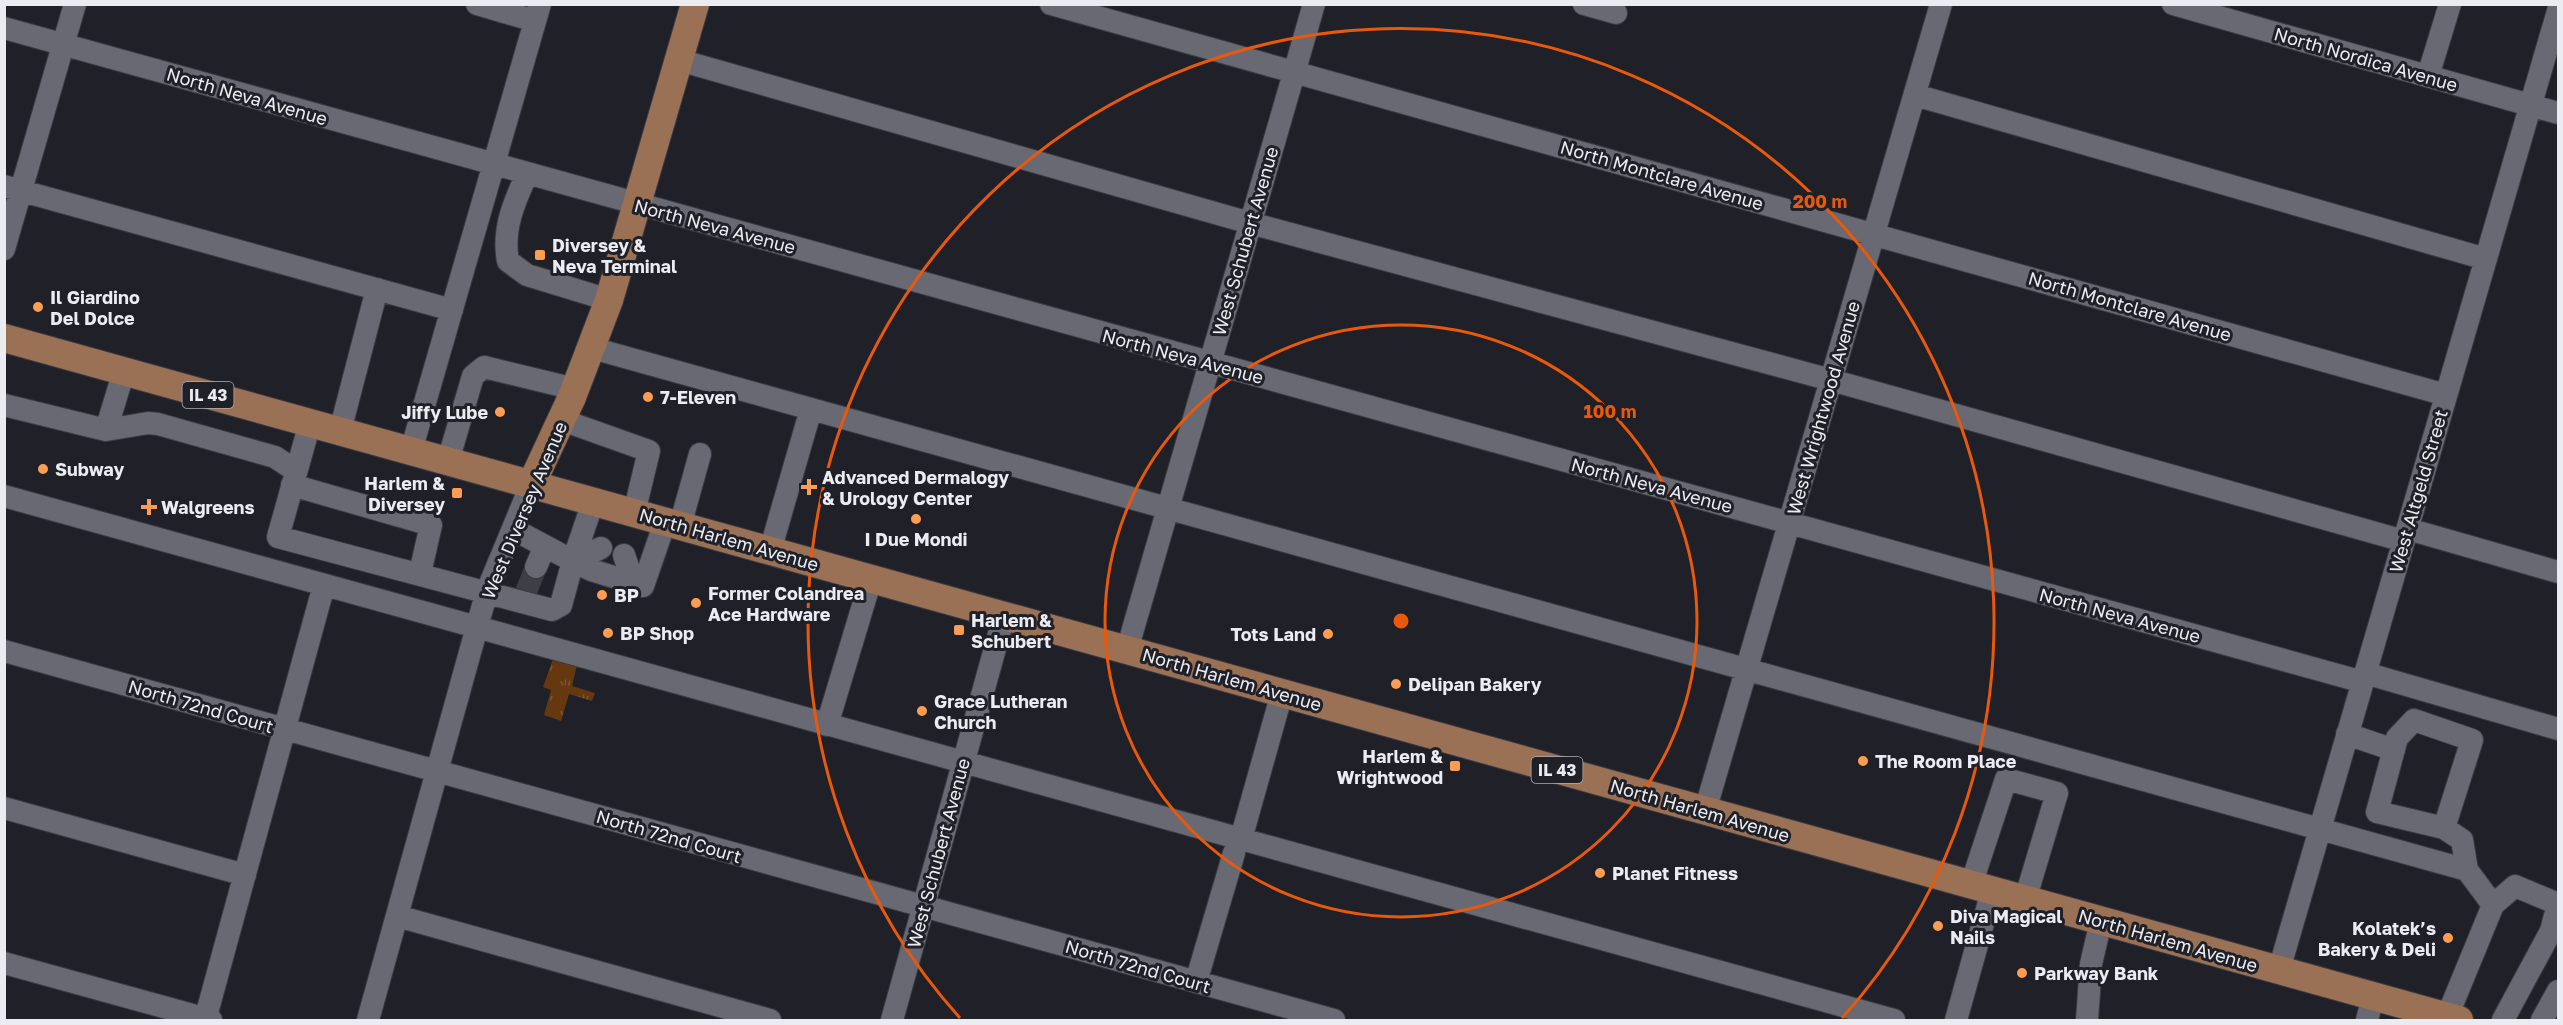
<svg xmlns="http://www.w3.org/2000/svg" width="2563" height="1025" viewBox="0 0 2563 1025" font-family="'Golos Text',sans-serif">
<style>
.grass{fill:url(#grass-tufts)}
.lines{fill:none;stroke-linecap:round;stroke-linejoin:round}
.minor-tunnel{stroke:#3e3f46;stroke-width:22;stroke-dasharray:22 11;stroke-linecap:butt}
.minor-casing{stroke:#3b3b42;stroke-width:24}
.major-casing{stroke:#3b3b42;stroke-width:30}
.minor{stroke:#686973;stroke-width:22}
.major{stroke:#9a7154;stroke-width:28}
.ring{fill:none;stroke:#e8590c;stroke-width:3}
.poi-dot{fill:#fc9d53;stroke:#1f2028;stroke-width:2}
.labels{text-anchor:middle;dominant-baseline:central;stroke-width:6;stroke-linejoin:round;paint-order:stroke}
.shield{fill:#1f2028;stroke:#aeafb5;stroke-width:1.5}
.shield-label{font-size:16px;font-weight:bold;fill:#ebecf1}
.street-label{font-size:18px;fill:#ebecf1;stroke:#1f2028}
.poi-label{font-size:18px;font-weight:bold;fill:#ebecf1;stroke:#1f2028;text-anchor:start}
.centre{fill:#e8590c;stroke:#1f2028;stroke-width:3}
.ring-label{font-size:18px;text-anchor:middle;font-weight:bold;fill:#e8590c;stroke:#1f2028;stroke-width:6;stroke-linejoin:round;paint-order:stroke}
</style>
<defs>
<pattern id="grass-tufts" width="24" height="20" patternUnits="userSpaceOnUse" patternTransform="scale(1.5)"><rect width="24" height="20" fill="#663810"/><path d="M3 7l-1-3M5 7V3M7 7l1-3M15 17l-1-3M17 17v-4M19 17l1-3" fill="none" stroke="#7c5533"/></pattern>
</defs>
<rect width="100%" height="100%" fill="#1f2028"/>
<path class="grass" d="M 553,659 L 577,665 L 572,686 L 595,693 L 592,701 L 569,694 L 561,721 L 544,715 L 551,690 L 543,687 Z"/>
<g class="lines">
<path class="minor-tunnel" d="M 526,592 L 536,567"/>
<defs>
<path id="minor" d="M 477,4 L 535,21
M 1051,4 L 2446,395
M 1584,4 L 1616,13
M 2173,4 L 2558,113
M 4,28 L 2363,682
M 679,60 L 1250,223 L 1831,380 L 2404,541
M 2428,76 L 2450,4
M 1915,95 L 2486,259
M 527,174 C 514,202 502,230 508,261 L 527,275 L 609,300
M 4,186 L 452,310
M 4,249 L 75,4
M 592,348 L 2467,870
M 4,405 L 106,430 L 124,371
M 562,420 L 649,451 L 634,513
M 310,423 L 278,537 L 552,610 L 561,605 L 573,561 L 591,570 L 643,586 L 665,522
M 106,430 L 148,423 L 158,424 L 275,457 L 296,471
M 340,431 L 377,289
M 411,451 L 540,4
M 448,461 L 473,376 L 484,367 L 575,389
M 292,485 L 431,525 L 420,573
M 4,496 L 1894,1020
M 680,526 L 700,454
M 513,529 L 573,561
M 2408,529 L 2558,572
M 770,551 L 811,409
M 624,555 L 633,582
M 573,561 L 593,502
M 573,561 L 601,548
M 536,567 L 545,546
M 1127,650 L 1314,4
M 4,651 L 1334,1020
M 2365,673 L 2558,729
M 827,725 L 871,579
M 2347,734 L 2394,750
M 4,808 L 245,875
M 1705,811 L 1941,4
M 2444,828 L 2377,812 L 2397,738 L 2414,720 L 2472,740 L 2444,828 L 2462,840 L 2467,870 L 2493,905
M 1241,839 L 1282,693
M 1971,885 L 2006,779 L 2057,793 L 2025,900
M 397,916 L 770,1020
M 4,963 L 211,1020
M 2279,970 L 2558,11
M 1196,982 L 1234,853
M 2447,1017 L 2493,905 L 2515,886 L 2558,904 L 2551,931 L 2503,1020
M 205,1020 L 324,585
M 368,1020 L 487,591 L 531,485
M 892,1020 L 1004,616
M 1956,1020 L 1992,891
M 2087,1020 L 2091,964 L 2101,921
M 2367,1020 L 2373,997
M 2542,1020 L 2558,991"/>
<path id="major" d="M 4,338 L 2459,1020
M 531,485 L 572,397 L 609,300 L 695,4"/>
</defs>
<use href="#minor" class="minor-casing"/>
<use href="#major" class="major-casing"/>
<use href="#minor" class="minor"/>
<use href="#major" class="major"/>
</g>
<g class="ring">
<circle cx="1401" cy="621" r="296"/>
<path d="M960 1018A593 593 0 1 1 1842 1018"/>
</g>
<g class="poi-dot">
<rect x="534" y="249" width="12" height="12" rx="3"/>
<circle cx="38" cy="307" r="6"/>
<circle cx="648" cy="397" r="6"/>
<circle cx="500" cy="412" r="6"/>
<circle cx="43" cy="469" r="6"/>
<path d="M806 478h6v6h6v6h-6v6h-6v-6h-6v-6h6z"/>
<rect x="451" y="487" width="12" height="12" rx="3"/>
<path d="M146 498h6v6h6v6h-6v6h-6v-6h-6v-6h6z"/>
<circle cx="916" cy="519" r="6"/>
<circle cx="602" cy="595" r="6"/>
<circle cx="696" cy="603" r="6"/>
<rect x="953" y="624" width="12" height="12" rx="3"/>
<circle cx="608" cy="633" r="6"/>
<circle cx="1328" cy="634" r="6"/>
<circle cx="1396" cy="684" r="6"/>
<circle cx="922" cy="711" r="6"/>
<circle cx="1863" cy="761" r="6"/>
<rect x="1449" y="760" width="12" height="12" rx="3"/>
<circle cx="1600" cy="873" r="6"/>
<circle cx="1938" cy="926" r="6"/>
<circle cx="2448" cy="938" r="6"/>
<circle cx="2022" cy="973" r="6"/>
</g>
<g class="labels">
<g class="shield">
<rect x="182.5" y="382" width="51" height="26" rx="4.5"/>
<rect x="1531.5" y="757" width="51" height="26" rx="4.5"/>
</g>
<g class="shield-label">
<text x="208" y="395">IL 43</text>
<text x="1557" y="770">IL 43</text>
</g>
<g class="street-label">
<text transform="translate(2366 59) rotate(16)">North Nordica Avenue</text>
<text transform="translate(247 96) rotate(16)">North Neva Avenue</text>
<text transform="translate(1662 175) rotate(16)">North Montclare Avenue</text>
<text transform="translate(715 226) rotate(15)">North Neva Avenue</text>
<text transform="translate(1245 241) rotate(-74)">West Schubert Avenue</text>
<text transform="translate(2130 306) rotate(16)">North Montclare Avenue</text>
<text transform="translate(1183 356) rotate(15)">North Neva Avenue</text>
<text transform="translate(1823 408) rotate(-74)">West Wrightwood Avenue</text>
<text transform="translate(1652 485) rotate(15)">North Neva Avenue</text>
<text transform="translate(2418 491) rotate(-74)">West Altgeld Street</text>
<text transform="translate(524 510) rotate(-67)">West Diversey Avenue</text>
<text transform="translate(729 539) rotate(16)">North Harlem Avenue</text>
<text transform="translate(2120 615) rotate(15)">North Neva Avenue</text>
<text transform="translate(1232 679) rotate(16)">North Harlem Avenue</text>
<text transform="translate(201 706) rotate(16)">North 72nd Court</text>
<text transform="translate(1700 810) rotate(16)">North Harlem Avenue</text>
<text transform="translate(669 836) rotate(16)">North 72nd Court</text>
<text transform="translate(938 853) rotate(-75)">West Schubert Avenue</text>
<text transform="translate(2168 940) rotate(16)">North Harlem Avenue</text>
<text transform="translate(1138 966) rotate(16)">North 72nd Court</text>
</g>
<g class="poi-label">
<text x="552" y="245">Diversey &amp;<tspan x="552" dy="21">Neva Terminal</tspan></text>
<text x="50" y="297">Il Giardino<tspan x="50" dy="21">Del Dolce</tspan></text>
<text x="660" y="397">7-Eleven</text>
<text x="488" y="412" text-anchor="end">Jiffy Lube</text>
<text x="55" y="469">Subway</text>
<text x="822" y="477">Advanced Dermalogy<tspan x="822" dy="21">&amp; Urology Center</tspan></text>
<text x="445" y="483" text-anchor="end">Harlem &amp;<tspan x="445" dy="21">Diversey</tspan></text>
<text x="161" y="507">Walgreens</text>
<text x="916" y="539" text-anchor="middle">I Due Mondi</text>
<text x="708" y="593">Former Colandrea<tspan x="708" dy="21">Ace Hardware</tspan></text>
<text x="614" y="595">BP</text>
<text x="971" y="620">Harlem &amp;<tspan x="971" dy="21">Schubert</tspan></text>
<text x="620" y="633">BP Shop</text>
<text x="1316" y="634" text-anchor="end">Tots Land</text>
<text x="1408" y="684">Delipan Bakery</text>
<text x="934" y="701">Grace Lutheran<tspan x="934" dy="21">Church</tspan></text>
<text x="1443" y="756" text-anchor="end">Harlem &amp;<tspan x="1443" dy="21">Wrightwood</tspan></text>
<text x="1875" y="761">The Room Place</text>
<text x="1612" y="873">Planet Fitness</text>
<text x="1950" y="916">Diva Magical<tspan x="1950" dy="21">Nails</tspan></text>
<text x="2436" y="928" text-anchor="end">Kolatek’s<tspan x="2436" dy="21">Bakery &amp; Deli</tspan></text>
<text x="2034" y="973">Parkway Bank</text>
</g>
</g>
<circle cx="1401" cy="621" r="9" class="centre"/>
<g class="ring-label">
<text x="1820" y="208">200 m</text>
<text x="1610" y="418">100 m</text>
</g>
<rect width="2563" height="1025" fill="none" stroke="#ebecf1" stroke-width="12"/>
</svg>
